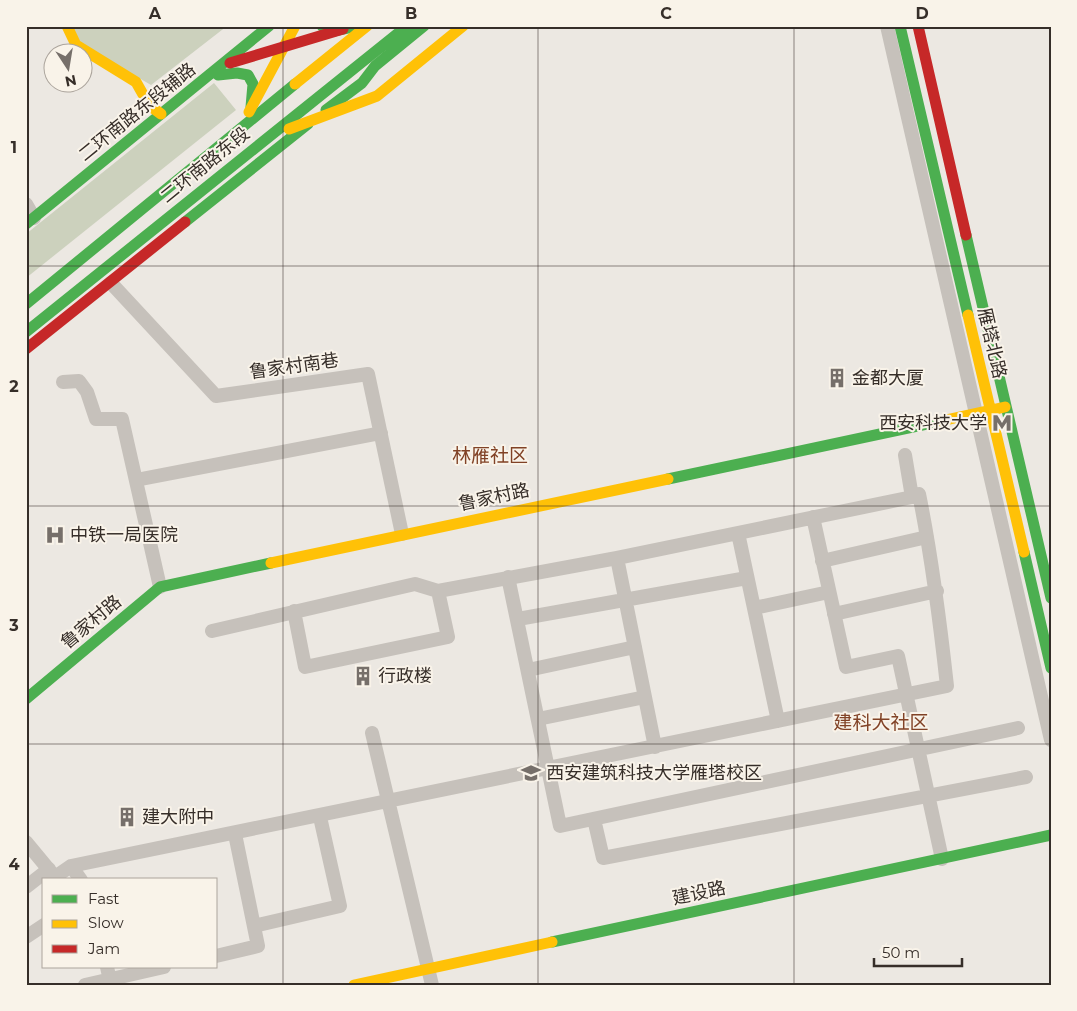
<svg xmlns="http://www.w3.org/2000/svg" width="1077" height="1011" viewBox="0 0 1077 1011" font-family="Montserrat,'Noto Sans SC',sans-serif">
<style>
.green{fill:#ccd1bd}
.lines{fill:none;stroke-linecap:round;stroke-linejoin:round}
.street{stroke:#c6c1bb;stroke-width:14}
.fast{stroke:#4caf50;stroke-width:11}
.slow{stroke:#ffc107;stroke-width:11}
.jam{stroke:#c62828;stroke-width:11}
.grid{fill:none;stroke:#362e29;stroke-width:1;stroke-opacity:0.55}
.labels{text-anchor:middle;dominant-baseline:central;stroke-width:4;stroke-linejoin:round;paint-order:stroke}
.street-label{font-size:18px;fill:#362e29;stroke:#f9f3e9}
.poi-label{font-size:18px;fill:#362e29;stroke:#f9f3e9;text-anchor:start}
.neighbourhood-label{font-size:19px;fill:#814226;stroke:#f9f3e9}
.neatline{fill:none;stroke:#362e29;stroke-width:2}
.grid-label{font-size:16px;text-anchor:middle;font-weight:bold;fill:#362e29}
</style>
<rect width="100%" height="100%" fill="#ece8e2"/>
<path class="green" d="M 72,26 L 227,26 L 151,85 L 81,44 Z
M 214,83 L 236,110 L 26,278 L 26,234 Z"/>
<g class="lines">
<path class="street" d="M 887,26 L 1051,740
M 26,204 L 34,218
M 111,283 L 216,396 L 368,374 L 402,534
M 63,382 L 79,381 L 87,392 L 96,419 L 122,419 L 160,587
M 136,480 L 381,433
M 813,517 L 846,667 L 898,656 L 942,859
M 738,533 L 778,721
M 617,558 L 655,747
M 822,561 L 927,537
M 508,577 L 560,826 L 1018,728
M 754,608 L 829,592
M 294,611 L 305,667 L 448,637 L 438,591
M 834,614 L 937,591
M 518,619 L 747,578
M 212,631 L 415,584 L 438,591 L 617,558 L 912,497 L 905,455
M 528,670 L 635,647
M 538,719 L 645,697
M 372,733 L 432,985
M 594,819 L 603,858 L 1026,777
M 26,842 L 55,877 L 71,866 L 947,686 C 940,622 932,558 919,494 L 912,497
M 71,866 L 81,880
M 26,887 L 49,869
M 254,926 L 340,906 L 320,817
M 26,937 L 44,925
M 216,956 L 258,946 L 235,834
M 107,967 L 111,985
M 85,985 L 164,967"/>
<path class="fast" d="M 322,26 L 335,31 L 358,26
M 900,26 L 968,315
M 218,75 L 237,73 L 248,75 L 253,84 L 251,107
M 326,110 L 362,83 L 375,66 L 424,26
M 185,222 L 308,124
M 26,224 L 269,26
M 966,235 L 1051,598
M 26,304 L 295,84
M 26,332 L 407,26
M 668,479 L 941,421
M 1024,552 L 1051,668
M 26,699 L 160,587 L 271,563
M 552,942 L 1051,835"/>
<path class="slow" d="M 67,26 L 76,45 L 136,82 L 149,105 L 161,114
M 295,84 L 367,26
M 249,112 L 295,26
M 289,129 L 377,96 L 463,26
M 968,315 L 1024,552
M 941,421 L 1005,407
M 271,563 L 668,479
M 354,985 L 552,942"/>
<path class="jam" d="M 918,26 L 966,235
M 230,63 L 343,29
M 26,349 L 185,222"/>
</g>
<path class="grid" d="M 283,26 L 283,985M 538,26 L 538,985M 794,26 L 794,985M 26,266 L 1051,266M 26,506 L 1051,506M 26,744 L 1051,744"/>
<defs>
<symbol id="building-bare" viewBox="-9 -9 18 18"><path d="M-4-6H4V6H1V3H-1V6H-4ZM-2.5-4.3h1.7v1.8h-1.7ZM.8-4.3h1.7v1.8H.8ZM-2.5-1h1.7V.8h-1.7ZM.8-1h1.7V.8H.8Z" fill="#766f6a" stroke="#f9f3e9" stroke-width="2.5" paint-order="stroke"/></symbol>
<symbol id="metro-bare" viewBox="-9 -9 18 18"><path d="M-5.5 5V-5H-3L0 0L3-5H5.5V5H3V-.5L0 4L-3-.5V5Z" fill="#766f6a" stroke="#f9f3e9" stroke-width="2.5" paint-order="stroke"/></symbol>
<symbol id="hospital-bare" viewBox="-9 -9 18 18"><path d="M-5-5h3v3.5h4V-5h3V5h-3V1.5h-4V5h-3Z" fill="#766f6a" stroke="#f9f3e9" stroke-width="2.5" paint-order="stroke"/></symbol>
<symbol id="university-bare" viewBox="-9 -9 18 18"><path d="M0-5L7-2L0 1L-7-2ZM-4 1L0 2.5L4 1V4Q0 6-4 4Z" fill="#766f6a" stroke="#f9f3e9" stroke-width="2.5" paint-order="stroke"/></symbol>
</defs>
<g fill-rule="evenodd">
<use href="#building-bare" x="823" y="364" width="28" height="28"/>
<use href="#metro-bare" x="988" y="409" width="28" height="28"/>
<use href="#hospital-bare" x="41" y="521" width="28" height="28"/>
<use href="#building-bare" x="349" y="662" width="28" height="28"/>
<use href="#university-bare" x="517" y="759" width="28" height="28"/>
<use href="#building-bare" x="113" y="803" width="28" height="28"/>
</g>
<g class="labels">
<g class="street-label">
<text transform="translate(137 112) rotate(-39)">二环南路东段辅路</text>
<text transform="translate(205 165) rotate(-39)">二环南路东段</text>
<text transform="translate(992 343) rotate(77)">雁塔北路</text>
<text transform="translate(294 366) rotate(-8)">鲁家村南巷</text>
<text transform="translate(494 497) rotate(-12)">鲁家村路</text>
<text transform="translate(91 622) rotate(-40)">鲁家村路</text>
<text transform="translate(699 893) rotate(-12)">建设路</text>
</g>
<g class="poi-label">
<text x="852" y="378">金都大厦</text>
<text x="987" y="423" text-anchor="end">西安科技大学</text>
<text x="70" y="535">中铁一局医院</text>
<text x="378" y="676">行政楼</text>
<text x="546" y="773">西安建筑科技大学雁塔校区</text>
<text x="142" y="817">建大附中</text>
</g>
<g class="neighbourhood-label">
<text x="490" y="455">林雁社区</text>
<text x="881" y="722">建科大社区</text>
</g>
</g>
<rect width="1077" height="1011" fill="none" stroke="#f9f3e9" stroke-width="55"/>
<rect x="42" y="878" width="175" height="90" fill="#f9f3e9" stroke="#aba49c"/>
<rect x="52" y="895" width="25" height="8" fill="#4caf50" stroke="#aba49c"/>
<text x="88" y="904" font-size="15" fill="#362e29">Fast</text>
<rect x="52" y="920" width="25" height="8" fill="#ffc107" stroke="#aba49c"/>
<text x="88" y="928" font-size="15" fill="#362e29">Slow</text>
<rect x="52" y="945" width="25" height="8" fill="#c62828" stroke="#aba49c"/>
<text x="88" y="954" font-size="15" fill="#362e29">Jam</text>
<g transform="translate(68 68) rotate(168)"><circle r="24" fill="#f9f3e9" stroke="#aba49c"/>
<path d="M0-4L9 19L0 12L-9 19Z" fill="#766f6a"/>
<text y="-8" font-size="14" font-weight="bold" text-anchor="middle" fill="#362e29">N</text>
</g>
<path d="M874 958v8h88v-8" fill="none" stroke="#362e29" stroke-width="2.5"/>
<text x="882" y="958" font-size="15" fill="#362e29" stroke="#f9f3e9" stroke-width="4" paint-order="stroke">50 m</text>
<rect x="28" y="28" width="1022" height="956" class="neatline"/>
<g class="grid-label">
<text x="155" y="19">A</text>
<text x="411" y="19">B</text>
<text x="666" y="19">C</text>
<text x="922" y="19">D</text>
<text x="14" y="153">1</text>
<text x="14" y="392">2</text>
<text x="14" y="631">3</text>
<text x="14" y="870">4</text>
</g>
</svg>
